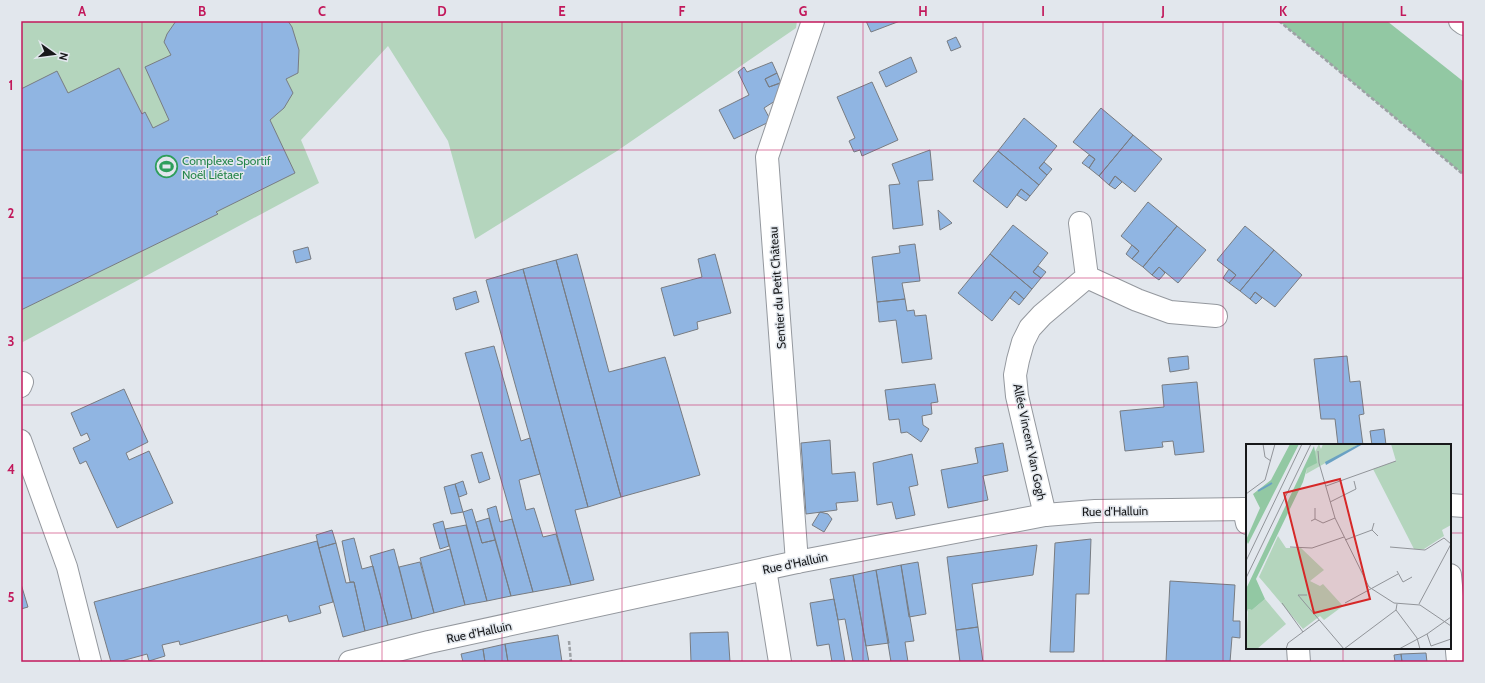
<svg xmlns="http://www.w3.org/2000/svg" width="1485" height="683" viewBox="0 0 1485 683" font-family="Cabin,sans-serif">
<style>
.green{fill:#b4d5bd}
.forest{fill:#92c8a3}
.building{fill:#90b5e2;stroke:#787c82}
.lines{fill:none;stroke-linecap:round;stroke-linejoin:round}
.lane-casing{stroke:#94989e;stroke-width:22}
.street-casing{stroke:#94989e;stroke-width:24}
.secondary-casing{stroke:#94989e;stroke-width:24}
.highway-casing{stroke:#94989e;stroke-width:24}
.path{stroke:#9da1a5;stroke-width:2.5;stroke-dasharray:4 2;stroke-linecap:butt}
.lane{stroke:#fff;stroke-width:20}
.street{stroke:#fff;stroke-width:22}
.secondary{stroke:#fff;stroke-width:22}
.highway{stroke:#fff;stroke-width:22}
.grid{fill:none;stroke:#c2185b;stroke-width:1;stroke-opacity:0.55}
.labels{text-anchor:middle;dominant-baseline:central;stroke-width:3;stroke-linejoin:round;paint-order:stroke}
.leisure-label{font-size:12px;fill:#27864d;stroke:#e2e7ed;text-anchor:start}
.street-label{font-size:12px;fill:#17181a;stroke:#e2e7ed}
.inset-river{fill:none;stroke:#6aa1c3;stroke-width:2}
.inset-road{fill:none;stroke:#919499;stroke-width:1}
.view{fill:#d62828;fill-opacity:0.15;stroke:#d62828;stroke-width:2}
.inset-edge{fill:none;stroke:#17181a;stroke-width:2}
.neatline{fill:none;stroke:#c2185b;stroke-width:1.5}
.grid-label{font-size:13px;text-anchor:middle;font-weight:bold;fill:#c2185b}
</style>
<rect width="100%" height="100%" fill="#e2e7ed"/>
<path class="green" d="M 21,21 L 797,21 L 796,28 L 617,151 L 475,239 L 448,141 L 388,46 L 301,140 L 319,183 L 21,343 Z"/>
<path class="forest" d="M 1279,21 L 1387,21 L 1464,82 L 1464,175 Z"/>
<path class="building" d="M 176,21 L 288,21 L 292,27 L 299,50 L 298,73 L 286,79 L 293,93 L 284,108 L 270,120 L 295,173 L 216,212 L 218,214 L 21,310 L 21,89 L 57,71 L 68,93 L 119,68 L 142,114 L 145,112 L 153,128 L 169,120 L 145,67 L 171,55 L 164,42 L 167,34 Z
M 866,21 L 900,21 L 871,32 Z
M 956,37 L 961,47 L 951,51 L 947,41 Z
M 911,57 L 917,72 L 886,87 L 879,72 Z
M 772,62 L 777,73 L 765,79 L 769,87 L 790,79 L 786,94 L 764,108 L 771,121 L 734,139 L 719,110 L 749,95 L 738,72 L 744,67 L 747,72 Z
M 777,73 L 781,83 L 769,87 L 765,79 Z
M 872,82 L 898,140 L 862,156 L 860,150 L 854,152 L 849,141 L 855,138 L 837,97 Z
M 1101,108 L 1133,135 L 1099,176 L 1089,168 L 1095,159 L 1073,142 Z
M 1024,118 L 1057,146 L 1039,168 L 1047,175 L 1039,185 L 998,151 Z
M 1133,135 L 1162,159 L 1135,192 L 1115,176 L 1109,185 L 1099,176 Z
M 930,150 L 933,180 L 918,181 L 923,225 L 893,229 L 889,185 L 900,184 L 892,164 Z
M 998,151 L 1039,185 L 1030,196 L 1021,189 L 1007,208 L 973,181 Z
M 1089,155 L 1095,159 L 1089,168 L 1082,163 Z
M 1044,162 L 1052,169 L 1047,175 L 1039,168 Z
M 1115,176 L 1122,182 L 1115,189 L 1109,185 Z
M 1021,189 L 1030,196 L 1026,201 L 1017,195 Z
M 1148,202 L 1177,226 L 1143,267 L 1132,259 L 1139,251 L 1121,236 Z
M 938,210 L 952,223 L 940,230 Z
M 1013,225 L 1048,253 L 1033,272 L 1041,278 L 1032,289 L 990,254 Z
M 1177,226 L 1206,250 L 1178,283 L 1159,267 L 1152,275 L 1143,267 Z
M 1245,226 L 1274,250 L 1240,291 L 1229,283 L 1236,275 L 1217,260 Z
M 915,244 L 920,281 L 902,283 L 905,299 L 877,302 L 872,257 L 900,253 L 899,246 Z
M 1132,245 L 1139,251 L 1132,259 L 1126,254 Z
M 308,247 L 311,259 L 296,263 L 293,251 Z
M 1274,250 L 1302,275 L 1275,307 L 1255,292 L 1250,299 L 1240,291 Z
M 577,254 L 609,372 L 665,357 L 700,475 L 621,497 L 556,260 Z
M 715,254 L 731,313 L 697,322 L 698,329 L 674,336 L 661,288 L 702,277 L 698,259 Z
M 990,254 L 1032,289 L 1024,299 L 1015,291 L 992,321 L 958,293 Z
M 556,260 L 621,497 L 588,507 L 523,269 Z
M 1038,266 L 1046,272 L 1041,278 L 1033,272 Z
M 1159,267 L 1165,273 L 1159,280 L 1152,275 Z
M 523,269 L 588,507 L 575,510 L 594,580 L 571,585 L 486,280 Z
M 1229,269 L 1236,275 L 1229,283 L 1223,278 Z
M 476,291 L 479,302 L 456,310 L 453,298 Z
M 1015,291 L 1024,299 L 1019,305 L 1010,298 Z
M 1255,292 L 1262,298 L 1256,304 L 1250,299 Z
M 905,299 L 907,311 L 914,310 L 915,316 L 926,315 L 932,359 L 902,363 L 896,320 L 879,322 L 877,302 Z
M 494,346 L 521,441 L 530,438 L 540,474 L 519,480 L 526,510 L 534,508 L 543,537 L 556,534 L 571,585 L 533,592 L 465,353 Z
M 1188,356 L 1189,369 L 1170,372 L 1168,358 Z
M 1347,356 L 1350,382 L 1360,381 L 1364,414 L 1359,415 L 1363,445 L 1338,445 L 1335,419 L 1321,419 L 1314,359 Z
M 1197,382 L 1204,452 L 1175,455 L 1173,441 L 1162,442 L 1163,447 L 1125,451 L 1120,411 L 1164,407 L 1162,385 Z
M 935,384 L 938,402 L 931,403 L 932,414 L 922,416 L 923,425 L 929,429 L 921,442 L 907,432 L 901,433 L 899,419 L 889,420 L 885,390 Z
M 124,389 L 148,442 L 126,453 L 129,460 L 149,451 L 173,503 L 117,528 L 86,461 L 80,464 L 73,448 L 90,440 L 87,433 L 81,436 L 71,413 Z
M 1384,429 L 1386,445 L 1372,445 L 1370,431 Z
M 830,440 L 832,474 L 855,472 L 858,501 L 836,503 L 837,510 L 806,514 L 801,443 Z
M 1003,443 L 1008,471 L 983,476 L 988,500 L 948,508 L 941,470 L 978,463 L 975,448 Z
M 482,452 L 490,479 L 479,483 L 471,455 Z
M 912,454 L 918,485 L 909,487 L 915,515 L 896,519 L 892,502 L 877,505 L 873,463 Z
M 463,481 L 467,494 L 459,497 L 455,484 Z
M 455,484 L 463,512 L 451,514 L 444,487 Z
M 496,506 L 500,522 L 512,519 L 533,592 L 511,596 L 487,509 Z
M 472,509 L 482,543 L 495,540 L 511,596 L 487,601 L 463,512 Z
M 820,512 L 828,514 L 832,519 L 824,532 L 812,525 Z
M 489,518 L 495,540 L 482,543 L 476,522 Z
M 443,521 L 449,546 L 440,549 L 433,524 Z
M 466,525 L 487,601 L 465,605 L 445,529 Z
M 332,530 L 336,543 L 319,548 L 316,535 Z
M 354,538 L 362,569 L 373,566 L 388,625 L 365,631 L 354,582 L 350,582 L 342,541 Z
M 1091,539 L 1089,594 L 1076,594 L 1074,652 L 1050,652 L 1055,543 Z
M 317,541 L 333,602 L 319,606 L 321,613 L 289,622 L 287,615 L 180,645 L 179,641 L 162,645 L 165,656 L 149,661 L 147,654 L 118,662 L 111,662 L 94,602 Z
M 336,543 L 346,583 L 354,582 L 365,631 L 343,637 L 319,548 Z
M 1037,545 L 1033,575 L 972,584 L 978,627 L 956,630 L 947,557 Z
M 394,549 L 412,619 L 388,625 L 370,556 Z
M 450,549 L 465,605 L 434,613 L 420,558 Z
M 420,562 L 434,613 L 412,619 L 399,567 Z
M 918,562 L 926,614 L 909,617 L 901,565 Z
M 901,565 L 914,641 L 905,642 L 908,662 L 891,662 L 876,570 Z
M 876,570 L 889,643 L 866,646 L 853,575 Z
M 853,575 L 866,646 L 869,662 L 853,662 L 845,619 L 838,620 L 830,579 Z
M 1170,581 L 1235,585 L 1233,621 L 1240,621 L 1240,638 L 1232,637 L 1230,662 L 1166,662 Z
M 21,584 L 28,607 L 21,609 Z
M 834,599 L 838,620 L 845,662 L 832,662 L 829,644 L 817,646 L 810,603 Z
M 978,627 L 983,662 L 960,662 L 956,630 Z
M 728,632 L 730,662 L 691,662 L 690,633 Z
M 558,635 L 562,662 L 508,662 L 505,644 Z
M 505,644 L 508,662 L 485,662 L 483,649 Z
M 483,649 L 485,662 L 463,662 L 461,654 Z
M 1426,653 L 1427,662 L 1395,662 L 1402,662 L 1401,654 Z
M 1401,654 L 1402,662 L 1395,662 L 1394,655 Z"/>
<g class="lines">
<defs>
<path id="lane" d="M 21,387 L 23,382
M 21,440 L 67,567 L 91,662"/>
<path id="street" d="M 1080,223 L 1087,277 L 1137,300 L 1170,312 L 1216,316
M 1244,509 L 1247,523
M 1045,515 L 1017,396 L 1015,375 L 1018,360 L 1023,342 L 1030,328 L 1042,315 L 1087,277
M 797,562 L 767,157 L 813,21
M 765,569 L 780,662
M 1450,575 L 1458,662
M 1298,648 L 1299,662"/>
<path id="secondary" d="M 1450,505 L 1464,506
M 350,662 L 429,642 L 797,562 L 1045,515 L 1095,511 L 1247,509"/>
<path id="highway" d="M 1460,21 L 1464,24"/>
</defs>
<use href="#lane" class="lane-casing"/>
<use href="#street" class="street-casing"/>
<use href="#secondary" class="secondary-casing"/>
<use href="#highway" class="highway-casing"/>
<path class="path" d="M 1279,21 L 1464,175
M 569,641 L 571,662"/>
<use href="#lane" class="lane"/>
<use href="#street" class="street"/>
<use href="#secondary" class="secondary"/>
<use href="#highway" class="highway"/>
</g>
<path class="grid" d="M 142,21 L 142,662M 262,21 L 262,662M 382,21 L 382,662M 502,21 L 502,662M 622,21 L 622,662M 742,21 L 742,662M 863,21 L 863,662M 983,21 L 983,662M 1103,21 L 1103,662M 1223,21 L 1223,662M 1343,21 L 1343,445M 21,150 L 1464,150M 21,278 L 1464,278M 21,405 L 1464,405M 21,533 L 1247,533M 1450,533 L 1464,533M 1343,648 L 1343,662"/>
<defs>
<symbol id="stadium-ring" viewBox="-11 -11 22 22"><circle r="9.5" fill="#e2e7ed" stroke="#2e9e5b" stroke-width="1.5"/><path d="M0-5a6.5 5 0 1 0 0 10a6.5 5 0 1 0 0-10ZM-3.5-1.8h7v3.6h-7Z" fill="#2e9e5b"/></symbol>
</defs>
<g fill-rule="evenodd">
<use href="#stadium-ring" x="154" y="154" width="25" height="25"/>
</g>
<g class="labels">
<g class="leisure-label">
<text x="182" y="160">Complexe Sportif<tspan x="182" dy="14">Noël Liétaer</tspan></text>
</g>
<g class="street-label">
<text transform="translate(777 288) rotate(-94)">Sentier du Petit Château</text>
<text transform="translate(1030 442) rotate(78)">Allée Vincent Van Gogh</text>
<text transform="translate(1115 511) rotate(-1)">Rue d'Halluin</text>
<text transform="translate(795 563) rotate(-12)">Rue d'Halluin</text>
<text transform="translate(479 632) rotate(-12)">Rue d'Halluin</text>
</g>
</g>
<g transform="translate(1246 444)">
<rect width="205" height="205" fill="#e2e7ed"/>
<path d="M 73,0 L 75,5 L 77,0 L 113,0 L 60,30 L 61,23 ZM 145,0 L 205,0 L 205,81 L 196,86 L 198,92 L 178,105 L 168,105 L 127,25 L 150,17 ZM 32,92 L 40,104 L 55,104 L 78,126 L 64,137 L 74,142 L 77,140 L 97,162 L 78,176 L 74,172 L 57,185 L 13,133 ZM 19,155 L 40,180 L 11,205 L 0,205 L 2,165 L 6,166 Z" fill="#b4d5bd"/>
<path d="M 44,0 L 53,0 L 2,100 L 0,96 L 14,64 L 7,50 L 25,36 ZM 68,2 L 71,19 L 61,24 L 57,38 L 10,135 L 19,155 L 6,166 L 2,165 L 0,171 L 0,145 Z" fill="#92c8a3"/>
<path d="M 113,0 L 117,0 L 80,21 L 79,18 Z" fill="#6aa1c3"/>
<path class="inset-river" d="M 12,47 L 26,39"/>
<path class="inset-road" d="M 17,0 L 19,13 L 25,17M 72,7 L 73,19 L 89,74 L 123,143 L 148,159 L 174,161 L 205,182M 80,42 L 150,17M 0,50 L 19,36 L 29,0M 84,58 L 110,45 L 108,37M 69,75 L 77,79 L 89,74M 65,77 L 69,75 L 69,64M 128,79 L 126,86 L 132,92M 99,96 L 126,86M 44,103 L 66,104 L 98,93M 144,103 L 179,106 L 198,94 L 205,100 L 173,160M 0,117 L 56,0M 151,127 L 157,138 L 166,133M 0,134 L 65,0M 61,151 L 52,151 L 98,205M 36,159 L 57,188M 99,159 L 152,130M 151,160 L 150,166 L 171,194 L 174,205M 205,173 L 181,190 L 185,202 L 205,195M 40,205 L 42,199 L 73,176M 98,205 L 150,166M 153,205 L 181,190"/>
<path class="view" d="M 94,35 L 124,155 L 68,169 L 38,49 Z"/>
<rect width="205" height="205" class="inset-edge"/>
</g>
<rect width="1485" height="683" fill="none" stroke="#e2e7ed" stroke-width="44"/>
<g transform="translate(54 54) rotate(104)" stroke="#e2e7ed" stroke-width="3" paint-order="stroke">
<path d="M0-3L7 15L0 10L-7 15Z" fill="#17181a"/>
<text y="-6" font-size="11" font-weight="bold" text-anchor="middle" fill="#17181a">N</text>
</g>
<rect x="22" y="22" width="1441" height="639" class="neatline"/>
<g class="grid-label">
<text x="82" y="16">A</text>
<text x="202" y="16">B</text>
<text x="322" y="16">C</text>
<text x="442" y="16">D</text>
<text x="562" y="16">E</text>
<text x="682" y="16">F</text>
<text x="803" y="16">G</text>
<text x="923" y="16">H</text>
<text x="1043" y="16">I</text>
<text x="1163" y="16">J</text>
<text x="1283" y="16">K</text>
<text x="1403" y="16">L</text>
<text x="11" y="90">1</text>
<text x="11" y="218">2</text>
<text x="11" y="346">3</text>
<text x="11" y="474">4</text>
<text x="11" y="602">5</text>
</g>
</svg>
